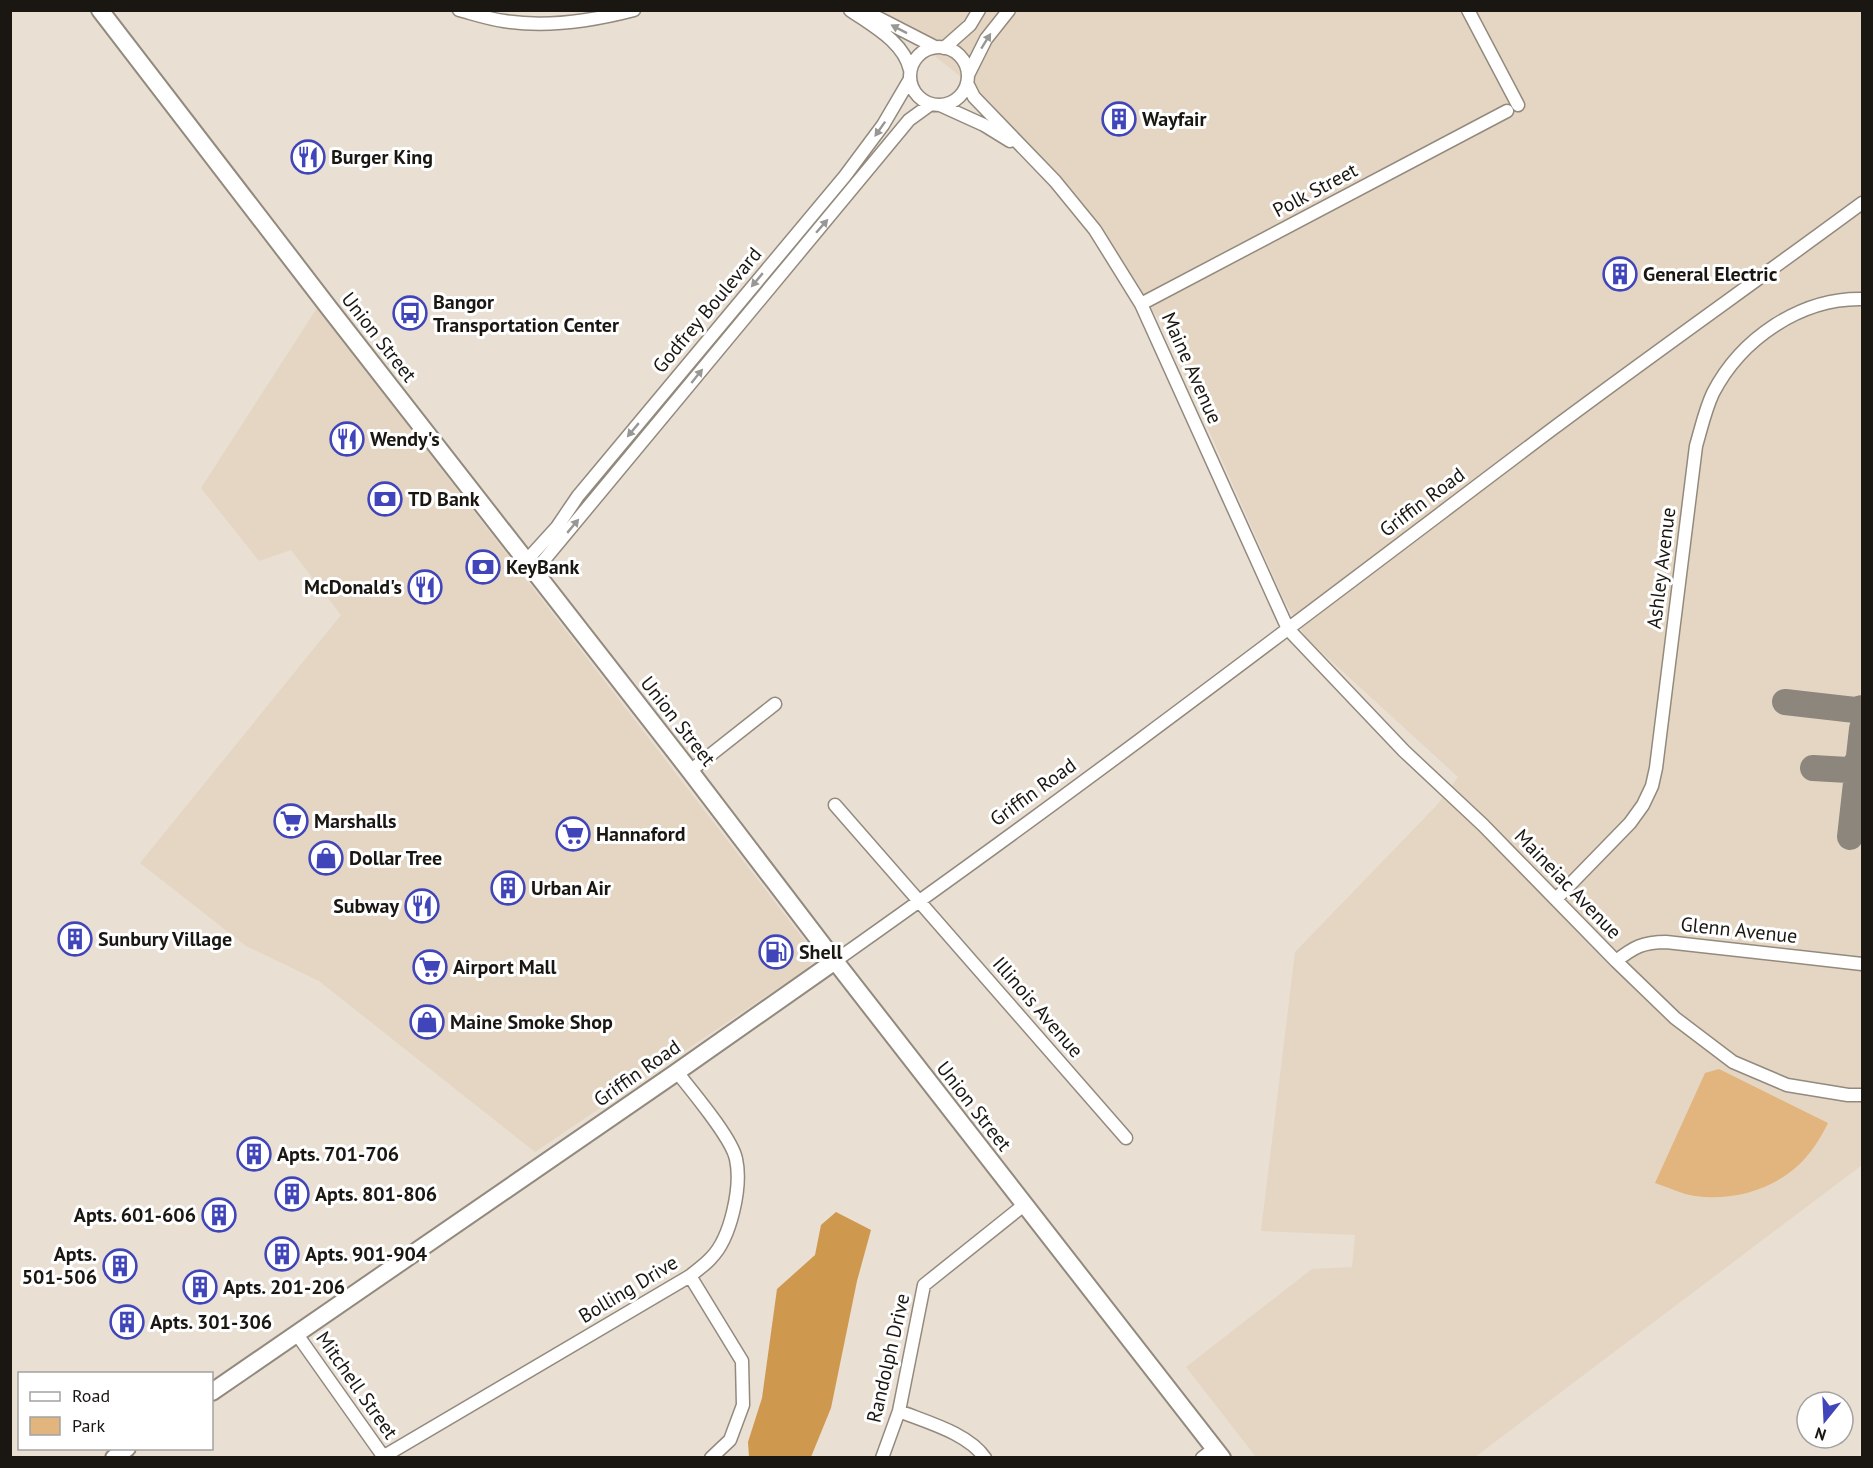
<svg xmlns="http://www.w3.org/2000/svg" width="1873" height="1468" viewBox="0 0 1873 1468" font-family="'PT Sans',sans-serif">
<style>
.built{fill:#e5d6c3}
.green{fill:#e1b57d}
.forest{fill:#ce984e}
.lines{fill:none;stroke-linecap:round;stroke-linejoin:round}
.taxiway{stroke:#8c867d;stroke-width:26}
.minor-casing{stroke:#938a7e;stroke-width:15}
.major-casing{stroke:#938a7e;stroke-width:20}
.minor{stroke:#fff;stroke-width:12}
.major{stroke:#fff;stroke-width:16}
.oneway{fill:#989794}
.labels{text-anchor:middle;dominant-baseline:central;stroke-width:6;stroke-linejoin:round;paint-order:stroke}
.poi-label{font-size:20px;font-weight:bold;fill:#1a1712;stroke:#fff;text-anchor:start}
.street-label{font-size:20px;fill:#1a1712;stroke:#fff}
</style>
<rect width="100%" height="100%" fill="#e9dfd3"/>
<path class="built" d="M 874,11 L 1862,11 L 1862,1165 L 1475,1457 L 1256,1457 L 1186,1367 L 1312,1269 L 1352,1267 L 1355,1235 L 1261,1231 L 1295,952 L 1437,805 L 1458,777 L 1306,638 L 1283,598 L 1161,322 L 970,84 L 898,27 Z
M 317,308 L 812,950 L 813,954 L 811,964 L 806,969 L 535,1152 L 319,981 L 246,946 L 140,863 L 341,615 L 291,550 L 259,561 L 201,488 Z"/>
<path class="green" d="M 1719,1069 L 1828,1123 C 1824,1131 1819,1140 1814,1147 C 1788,1185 1740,1202 1695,1196 C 1681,1194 1668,1187 1655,1183 L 1705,1073 Z"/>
<path class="forest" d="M 836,1212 L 871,1230 L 857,1281 L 831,1408 L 811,1457 L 749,1457 L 748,1442 L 762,1398 L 777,1289 L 815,1255 L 821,1225 Z"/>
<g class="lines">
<path class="taxiway" d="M 1785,702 L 1855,710 L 1862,708
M 1813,768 L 1848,770 L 1854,767 L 1859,758
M 1850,837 L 1862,729"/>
<defs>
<path id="minor" d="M 459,10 C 474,14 489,19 504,21 C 548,28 592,21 634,10
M 850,10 C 873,26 904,42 910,70
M 863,10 L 935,47
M 1468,10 L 1518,105
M910 76a29 29 0 1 1 58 0a29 29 0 1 1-58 0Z
M 944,48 L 970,25 L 979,10
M 968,75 L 986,39 L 1009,10
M 967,83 L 974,97 L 1055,181 L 1095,230 L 1141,304 L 1288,629 L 1404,751 L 1483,825 L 1616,961 L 1675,1018 L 1733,1062 L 1787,1085 L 1848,1095 L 1862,1095
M 940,105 L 984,125 L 1010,141
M 1141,304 L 1507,111
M 527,560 L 557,527 L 578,496 L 845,176 L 883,125 L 910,79
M 535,571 L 909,120 L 931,104
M 690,771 L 775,704
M 835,805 L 1126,1138
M 1556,899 L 1630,823 L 1643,805 L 1652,786 L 1656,768 L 1696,446 C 1701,429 1705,410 1713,393 C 1741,339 1800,298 1862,299
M 835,961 C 1078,790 1314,609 1551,430 C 1654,353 1759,279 1862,203
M 1616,961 C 1634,947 1643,942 1666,942 L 1862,964
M 690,1276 L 742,1361 L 743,1405 L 730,1440 L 711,1458
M 296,1333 L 383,1456 L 387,1458
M 899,1411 C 926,1422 968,1433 985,1458
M 381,1458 L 690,1276 C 697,1270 705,1265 711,1258 C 731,1238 742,1186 736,1159 C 732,1138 691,1090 677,1072
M 882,1458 L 899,1411 L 924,1285 L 1024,1205
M 1202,1458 L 1215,1448"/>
<path id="major" d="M 100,10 L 329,308 L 690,771 L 835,961 L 1222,1458
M 212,1392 L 674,1074 L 835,961
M 114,1458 L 127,1448"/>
</defs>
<use href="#minor" class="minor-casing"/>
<use href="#major" class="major-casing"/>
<use href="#minor" class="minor"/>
<use href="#major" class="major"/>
</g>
<defs><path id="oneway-solid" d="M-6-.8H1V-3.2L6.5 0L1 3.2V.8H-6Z" transform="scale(1.5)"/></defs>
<g class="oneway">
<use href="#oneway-solid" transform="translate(899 29) rotate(-153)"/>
<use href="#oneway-solid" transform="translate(986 41) rotate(-58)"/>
<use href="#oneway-solid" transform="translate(880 129) rotate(125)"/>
<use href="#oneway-solid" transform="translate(822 226) rotate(-49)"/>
<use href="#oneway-solid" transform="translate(757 280) rotate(130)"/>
<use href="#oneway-solid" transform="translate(697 376) rotate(-51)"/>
<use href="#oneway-solid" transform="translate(633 430) rotate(130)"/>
<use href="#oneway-solid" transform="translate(573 526) rotate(-50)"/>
</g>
<defs>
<symbol id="building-ring" viewBox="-11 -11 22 22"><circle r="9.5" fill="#fff" stroke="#4045b9" stroke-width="1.5"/><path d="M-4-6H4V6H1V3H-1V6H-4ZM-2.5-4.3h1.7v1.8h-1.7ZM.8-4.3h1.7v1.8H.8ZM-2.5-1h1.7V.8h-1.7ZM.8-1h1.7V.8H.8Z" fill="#4045b9"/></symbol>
<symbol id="restaurant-ring" viewBox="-11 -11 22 22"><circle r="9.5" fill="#fff" stroke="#4045b9" stroke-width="1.5"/><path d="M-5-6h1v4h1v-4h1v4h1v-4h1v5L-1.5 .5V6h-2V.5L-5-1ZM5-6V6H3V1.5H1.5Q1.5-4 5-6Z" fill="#4045b9"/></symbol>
<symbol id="bus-ring" viewBox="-11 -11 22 22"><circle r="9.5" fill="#fff" stroke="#4045b9" stroke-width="1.5"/><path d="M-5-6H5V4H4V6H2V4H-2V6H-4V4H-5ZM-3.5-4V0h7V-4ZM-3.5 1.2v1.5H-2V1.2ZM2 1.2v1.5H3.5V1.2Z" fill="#4045b9"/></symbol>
<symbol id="bank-ring" viewBox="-11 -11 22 22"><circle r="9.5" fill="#fff" stroke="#4045b9" stroke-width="1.5"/><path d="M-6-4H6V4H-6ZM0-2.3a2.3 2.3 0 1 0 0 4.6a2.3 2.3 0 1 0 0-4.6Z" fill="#4045b9"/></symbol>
<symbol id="supermarket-ring" viewBox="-11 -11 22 22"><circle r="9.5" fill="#fff" stroke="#4045b9" stroke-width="1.5"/><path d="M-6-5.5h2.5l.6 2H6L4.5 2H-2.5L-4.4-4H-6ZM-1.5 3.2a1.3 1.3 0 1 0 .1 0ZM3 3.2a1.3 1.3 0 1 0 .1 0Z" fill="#4045b9"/></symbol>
<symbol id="shop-ring" viewBox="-11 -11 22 22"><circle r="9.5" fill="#fff" stroke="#4045b9" stroke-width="1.5"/><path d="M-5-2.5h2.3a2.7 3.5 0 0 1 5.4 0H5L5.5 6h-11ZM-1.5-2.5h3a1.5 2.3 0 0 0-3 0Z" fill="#4045b9"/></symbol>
<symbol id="fuel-ring" viewBox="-11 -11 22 22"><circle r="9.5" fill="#fff" stroke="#4045b9" stroke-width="1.5"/><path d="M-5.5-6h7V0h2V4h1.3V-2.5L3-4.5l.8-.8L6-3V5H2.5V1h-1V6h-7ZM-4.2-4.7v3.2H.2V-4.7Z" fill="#4045b9"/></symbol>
</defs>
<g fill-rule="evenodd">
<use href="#building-ring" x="1100" y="100" width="38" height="38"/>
<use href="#restaurant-ring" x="289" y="138" width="38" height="38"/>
<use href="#building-ring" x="1601" y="255" width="38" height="38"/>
<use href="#bus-ring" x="391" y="294" width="38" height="38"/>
<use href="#restaurant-ring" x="328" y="420" width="38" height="38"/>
<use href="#bank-ring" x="366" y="480" width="38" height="38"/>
<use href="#bank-ring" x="464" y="548" width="38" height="38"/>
<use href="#restaurant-ring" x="406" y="568" width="38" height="38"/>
<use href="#supermarket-ring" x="272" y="802" width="38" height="38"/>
<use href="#supermarket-ring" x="554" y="815" width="38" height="38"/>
<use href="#shop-ring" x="307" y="839" width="38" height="38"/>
<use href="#building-ring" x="489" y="869" width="38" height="38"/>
<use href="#restaurant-ring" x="403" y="887" width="38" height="38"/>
<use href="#building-ring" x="56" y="920" width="38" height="38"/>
<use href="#fuel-ring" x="757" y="933" width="38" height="38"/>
<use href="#supermarket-ring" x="411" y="948" width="38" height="38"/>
<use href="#shop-ring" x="408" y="1003" width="38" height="38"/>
<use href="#building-ring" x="235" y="1135" width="38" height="38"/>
<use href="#building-ring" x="273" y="1175" width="38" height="38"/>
<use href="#building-ring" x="200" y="1196" width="38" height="38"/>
<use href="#building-ring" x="263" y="1235" width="38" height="38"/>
<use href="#building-ring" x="101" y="1247" width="38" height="38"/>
<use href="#building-ring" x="181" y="1268" width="38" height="38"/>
<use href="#building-ring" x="108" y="1303" width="38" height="38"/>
</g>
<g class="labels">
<g class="poi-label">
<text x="1142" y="119">Wayfair</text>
<text x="331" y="157">Burger King</text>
<text x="1643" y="274">General Electric</text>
<text x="433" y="302">Bangor<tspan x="433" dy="23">Transportation Center</tspan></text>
<text x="370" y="439">Wendy's</text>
<text x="408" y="499">TD Bank</text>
<text x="506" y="567">KeyBank</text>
<text x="402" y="587" text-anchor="end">McDonald's</text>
<text x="314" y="821">Marshalls</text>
<text x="596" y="834">Hannaford</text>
<text x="349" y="858">Dollar Tree</text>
<text x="531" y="888">Urban Air</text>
<text x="399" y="906" text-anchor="end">Subway</text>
<text x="98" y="939">Sunbury Village</text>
<text x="799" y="952">Shell</text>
<text x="453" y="967">Airport Mall</text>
<text x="450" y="1022">Maine Smoke Shop</text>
<text x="277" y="1154">Apts. 701-706</text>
<text x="315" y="1194">Apts. 801-806</text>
<text x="196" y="1215" text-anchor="end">Apts. 601-606</text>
<text x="97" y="1254" text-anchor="end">Apts.<tspan x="97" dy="23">501-506</tspan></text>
<text x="305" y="1254">Apts. 901-904</text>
<text x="223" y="1287">Apts. 201-206</text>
<text x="150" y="1322">Apts. 301-306</text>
</g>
<g class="street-label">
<text transform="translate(1315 190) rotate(-28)">Polk Street</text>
<text transform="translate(707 310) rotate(-50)">Godfrey Boulevard</text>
<text transform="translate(379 337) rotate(52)">Union Street</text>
<text transform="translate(1192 368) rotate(66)">Maine Avenue</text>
<text transform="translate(1422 502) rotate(-37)">Griffin Road</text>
<text transform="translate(1661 568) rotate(-83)">Ashley Avenue</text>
<text transform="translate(678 721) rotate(52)">Union Street</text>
<text transform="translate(1033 792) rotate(-36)">Griffin Road</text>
<text transform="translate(1568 884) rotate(46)">Maineiac Avenue</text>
<text transform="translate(1739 930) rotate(6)">Glenn Avenue</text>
<text transform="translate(1038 1007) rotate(49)">Illinois Avenue</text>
<text transform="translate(637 1073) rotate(-35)">Griffin Road</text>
<text transform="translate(974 1106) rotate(52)">Union Street</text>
<text transform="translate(628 1289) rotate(-31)">Bolling Drive</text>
<text transform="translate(888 1358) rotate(-77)">Randolph Drive</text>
<text transform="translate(357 1385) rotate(55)">Mitchell Street</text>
</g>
</g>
<rect width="1873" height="1468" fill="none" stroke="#1a1712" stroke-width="24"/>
<rect x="18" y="1372" width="195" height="78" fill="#ffffff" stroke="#a3a2a0" stroke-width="1.5"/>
<rect x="30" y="1392" width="30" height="9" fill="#ffffff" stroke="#a3a2a0" stroke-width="1.5"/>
<text x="72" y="1402" font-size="18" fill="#1a1712">Road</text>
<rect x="30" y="1417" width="30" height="18" fill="#e1b57d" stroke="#a3a2a0" stroke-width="1.5"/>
<text x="72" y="1432" font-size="18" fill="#1a1712">Park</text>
<g transform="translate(1825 1420) rotate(198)"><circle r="28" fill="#ffffff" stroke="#a3a2a0" stroke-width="1.5"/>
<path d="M0-4.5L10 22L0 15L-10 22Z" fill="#4045b9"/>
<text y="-9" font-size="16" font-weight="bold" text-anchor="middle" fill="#1a1712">N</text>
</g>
</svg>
